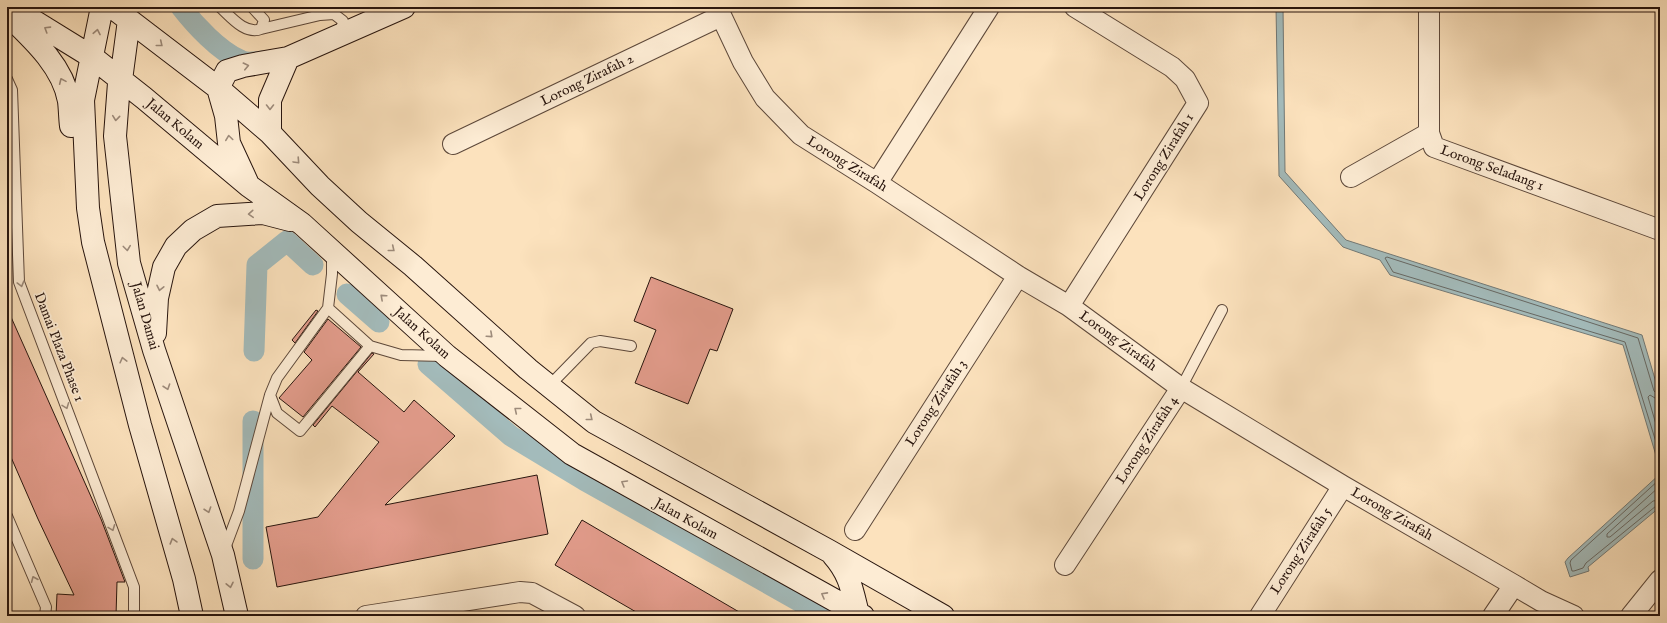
<svg xmlns="http://www.w3.org/2000/svg" width="1667" height="623" viewBox="0 0 1667 623" font-family="'IM FELL English',serif">
<style>
.water{fill:#a3bbbb;stroke:#727976}
.lines{fill:none;stroke-linecap:round;stroke-linejoin:round}
.shore{stroke:#666864;stroke-width:1}
.stream{stroke:#727976;stroke-width:6}
.canal{stroke:#a3bbbb;stroke-width:21}
.building{fill:#e49d8d;stroke:#28150e}
.lane-casing{stroke:#5d483a;stroke-width:12}
.street-casing{stroke:#5d483a;stroke-width:22}
.secondary-casing{stroke:#28150e;stroke-width:24}
.lane{stroke:#fdecd4;stroke-width:10}
.street{stroke:#fdecd4;stroke-width:20}
.secondary{stroke:#fdecd4;stroke-width:22}
.oneway{stroke:#9d8b7b}
.labels{text-anchor:middle;dominant-baseline:central;stroke-width:3.5;stroke-linejoin:round;paint-order:stroke}
.street-label{font-size:14px;fill:#28150e;stroke:#fdecd4}
</style>
<rect width="100%" height="100%" fill="#fce2bd"/>
<filter id="stains"><feTurbulence type="fractalNoise" baseFrequency=".005" numOctaves="4"/><feColorMatrix values="0 0 0 0 .2 0 0 0 0 .09 0 0 0 0 .02 0 0 0 .5 -.17"/></filter>
<radialGradient id="worn" r=".72"><stop offset=".6" stop-color="#630" stop-opacity="0"/><stop offset="1" stop-color="#630" stop-opacity=".3"/></radialGradient>
<path class="water" d="M 1276,7 L 1283,7 L 1285,172 L 1346,240 L 1642,335 L 1660,396 L 1660,469 L 1623,345 L 1390,275 L 1380,260 L 1343,247 L 1279,176 Z
M 1660,474 L 1660,507 L 1588,567 L 1589,571 L 1570,577 L 1565,562 L 1568,558 Z"/>
<g class="lines">
<path class="shore" d="M 1660,394 L 1656,393 L 1654,391 L 1638,338 L 1387,257 L 1385,258 L 1393,272 L 1625,342 L 1660,455
M 1660,399 L 1655,398 L 1650,395 L 1648,397 L 1660,438
M 1660,479 L 1571,560 L 1570,563 L 1572,571 L 1574,571 L 1583,568 L 1586,563 L 1656,506 L 1660,505
M 1660,486 L 1607,534 L 1607,537 L 1610,537 L 1653,501 L 1660,500"/>
<path class="stream" d="M 815,616 L 815,610"/>
<path class="canal" d="M 181,7 C 195,25 219,51 240,60 C 245,63 256,62 262,61
M 347,294 L 379,322
M 254,351 L 257,265 L 287,241 L 313,265
M 428,364 L 511,436 L 584,480 L 815,610 L 830,616
M 253,421 L 253,559"/>
</g>
<path class="building" d="M 651,277 L 733,309 L 717,351 L 710,349 L 688,404 L 635,383 L 656,330 L 634,321 Z
M 7,308 L 101,519 L 125,582 L 117,582 L 116,616 L 56,616 L 57,594 L 74,595 L 38,519 L 7,448 Z
M 316,310 L 318,311 L 295,343 L 292,340 Z
M 328,319 L 361,347 L 303,417 L 279,398 L 312,360 L 304,352 Z
M 372,353 L 374,354 L 358,372 L 404,412 L 414,400 L 455,436 L 385,505 L 537,475 L 548,534 L 277,587 L 266,527 L 318,517 L 379,442 L 332,406 L 315,427 L 313,425 Z
M 582,520 L 628,547 L 746,616 L 643,616 L 555,565 Z"/>
<g class="lines">
<defs>
<path id="lane" d="M 220,7 C 231,17 245,35 261,29 L 264,20 L 252,7
M 261,29 L 320,15 L 334,14 L 343,21 L 340,35
M 7,79 L 12,90 L 19,282 L 134,587 L 134,616
M 328,308 L 332,274 L 332,252
M 550,385 L 591,343 L 600,341 L 631,346
M 1181,388 L 1222,310
M 270,395 L 277,413 L 300,431 L 370,346 L 401,355 L 444,356
M 7,516 L 46,607 L 45,616
M 224,551 L 239,511 L 270,395 L 277,378 L 328,308 L 370,346"/>
<path id="street" d="M 717,7 L 743,62 L 765,98 L 801,135 L 877,183 L 1018,276 L 1069,306 L 1181,388 L 1343,486 L 1514,585 L 1541,601 L 1574,616
M 1429,7 L 1429,133 L 1434,147 L 1660,230
M 453,144 L 721,16
M 1351,177 L 1429,133
M 877,183 L 989,7
M 1069,306 L 1198,103 L 1185,79 L 1172,67 L 1075,7
M 855,530 L 1018,276
M 1065,565 L 1181,388
M 366,616 L 520,592 L 532,593 L 575,616
M 1260,616 L 1343,486
M 1493,616 L 1514,585
M 1631,616 L 1660,580"/>
<path id="secondary" d="M 11,7 L 92,57 L 144,98 L 249,186 L 302,224 L 447,356 L 572,454 L 863,616
M 102,7 L 83,100 L 88,208 L 93,242 L 140,425 L 184,579 L 192,616
M 112,7 L 218,88 L 270,133 L 320,186 L 359,222 L 413,266 L 528,369 L 594,422 L 829,551 L 943,616
M 10,17 C 34,40 63,67 69,101 C 70,109 70,118 71,126
M 129,20 L 121,80 L 119,83 L 115,136 L 129,263 L 154,350 L 223,555 L 237,616
M 218,88 L 227,71 L 243,66 L 288,58 L 404,7
M 218,88 L 226,116 L 229,143 L 247,182
M 270,133 L 270,100 L 288,58
M 155,333 L 157,298 L 164,267 L 176,246 L 193,230 L 217,216 L 263,213 L 290,220
M 833,555 C 850,574 852,590 858,614"/>
</defs>
<use href="#lane" class="lane-casing"/>
<use href="#street" class="street-casing"/>
<use href="#secondary" class="secondary-casing"/>
<use href="#lane" class="lane"/>
<use href="#street" class="street"/>
<use href="#secondary" class="secondary"/>
</g>
<defs><path id="oneway-chevron" d="M-2-3.5L2.5 0L-2 3.5" fill="none" stroke-width="1.6" stroke-linecap="round" stroke-linejoin="round"/></defs>
<g class="oneway">
<use href="#oneway-chevron" transform="translate(47 29) rotate(-148)"/>
<use href="#oneway-chevron" transform="translate(97 32) rotate(-79)"/>
<use href="#oneway-chevron" transform="translate(160 44) rotate(39)"/>
<use href="#oneway-chevron" transform="translate(246 66) rotate(-13)"/>
<use href="#oneway-chevron" transform="translate(62 81) rotate(-114)"/>
<use href="#oneway-chevron" transform="translate(270 107) rotate(90)"/>
<use href="#oneway-chevron" transform="translate(116 118) rotate(96)"/>
<use href="#oneway-chevron" transform="translate(229 138) rotate(-98)"/>
<use href="#oneway-chevron" transform="translate(297 161) rotate(47)"/>
<use href="#oneway-chevron" transform="translate(251 214) rotate(176)"/>
<use href="#oneway-chevron" transform="translate(127 248) rotate(83)"/>
<use href="#oneway-chevron" transform="translate(392 249) rotate(39)"/>
<use href="#oneway-chevron" transform="translate(21 284) rotate(75)"/>
<use href="#oneway-chevron" transform="translate(160 288) rotate(102)"/>
<use href="#oneway-chevron" transform="translate(383 297) rotate(-138)"/>
<use href="#oneway-chevron" transform="translate(490 335) rotate(42)"/>
<use href="#oneway-chevron" transform="translate(123 360) rotate(-104)"/>
<use href="#oneway-chevron" transform="translate(167 387) rotate(71)"/>
<use href="#oneway-chevron" transform="translate(66 406) rotate(69)"/>
<use href="#oneway-chevron" transform="translate(517 410) rotate(-141)"/>
<use href="#oneway-chevron" transform="translate(590 418) rotate(39)"/>
<use href="#oneway-chevron" transform="translate(624 483) rotate(-150)"/>
<use href="#oneway-chevron" transform="translate(208 510) rotate(71)"/>
<use href="#oneway-chevron" transform="translate(112 528) rotate(69)"/>
<use href="#oneway-chevron" transform="translate(173 541) rotate(-106)"/>
<use href="#oneway-chevron" transform="translate(34 579) rotate(-113)"/>
<use href="#oneway-chevron" transform="translate(230 585) rotate(78)"/>
<use href="#oneway-chevron" transform="translate(824 595) rotate(-151)"/>
</g>
<g class="labels">
<g class="street-label">
<text transform="translate(587 80) rotate(-26)">Lorong Zirafah 2</text>
<text transform="translate(175 124) rotate(40)">Jalan Kolam</text>
<text transform="translate(1164 157) rotate(-58)">Lorong Zirafah 1</text>
<text transform="translate(847 164) rotate(32)">Lorong Zirafah</text>
<text transform="translate(1492 168) rotate(20)">Lorong Seladang 1</text>
<text transform="translate(145 316) rotate(74)">Jalan Damai</text>
<text transform="translate(422 333) rotate(42)">Jalan Kolam</text>
<text transform="translate(1118 341) rotate(36)">Lorong Zirafah</text>
<text transform="translate(59 347) rotate(69)">Damai Plaza Phase 1</text>
<text transform="translate(936 403) rotate(-57)">Lorong Zirafah 3</text>
<text transform="translate(1147 440) rotate(-57)">Lorong Zirafah 4</text>
<text transform="translate(1392 514) rotate(30)">Lorong Zirafah</text>
<text transform="translate(686 519) rotate(29)">Jalan Kolam</text>
<text transform="translate(1301 551) rotate(-57)">Lorong Zirafah 5</text>
</g>
</g>
<rect width="1667" height="623" fill="none" stroke="#fce2bd" stroke-width="24"/>
<rect x="8" y="8" width="1651" height="607" fill="none" stroke="#28150e" stroke-width="2"/>
<rect x="12" y="12" width="1643" height="599" fill="none" stroke="#28150e"/>
<rect width="100%" height="100%" filter="url(#stains)"/>
<rect width="100%" height="100%" fill="url(#worn)"/>
</svg>
